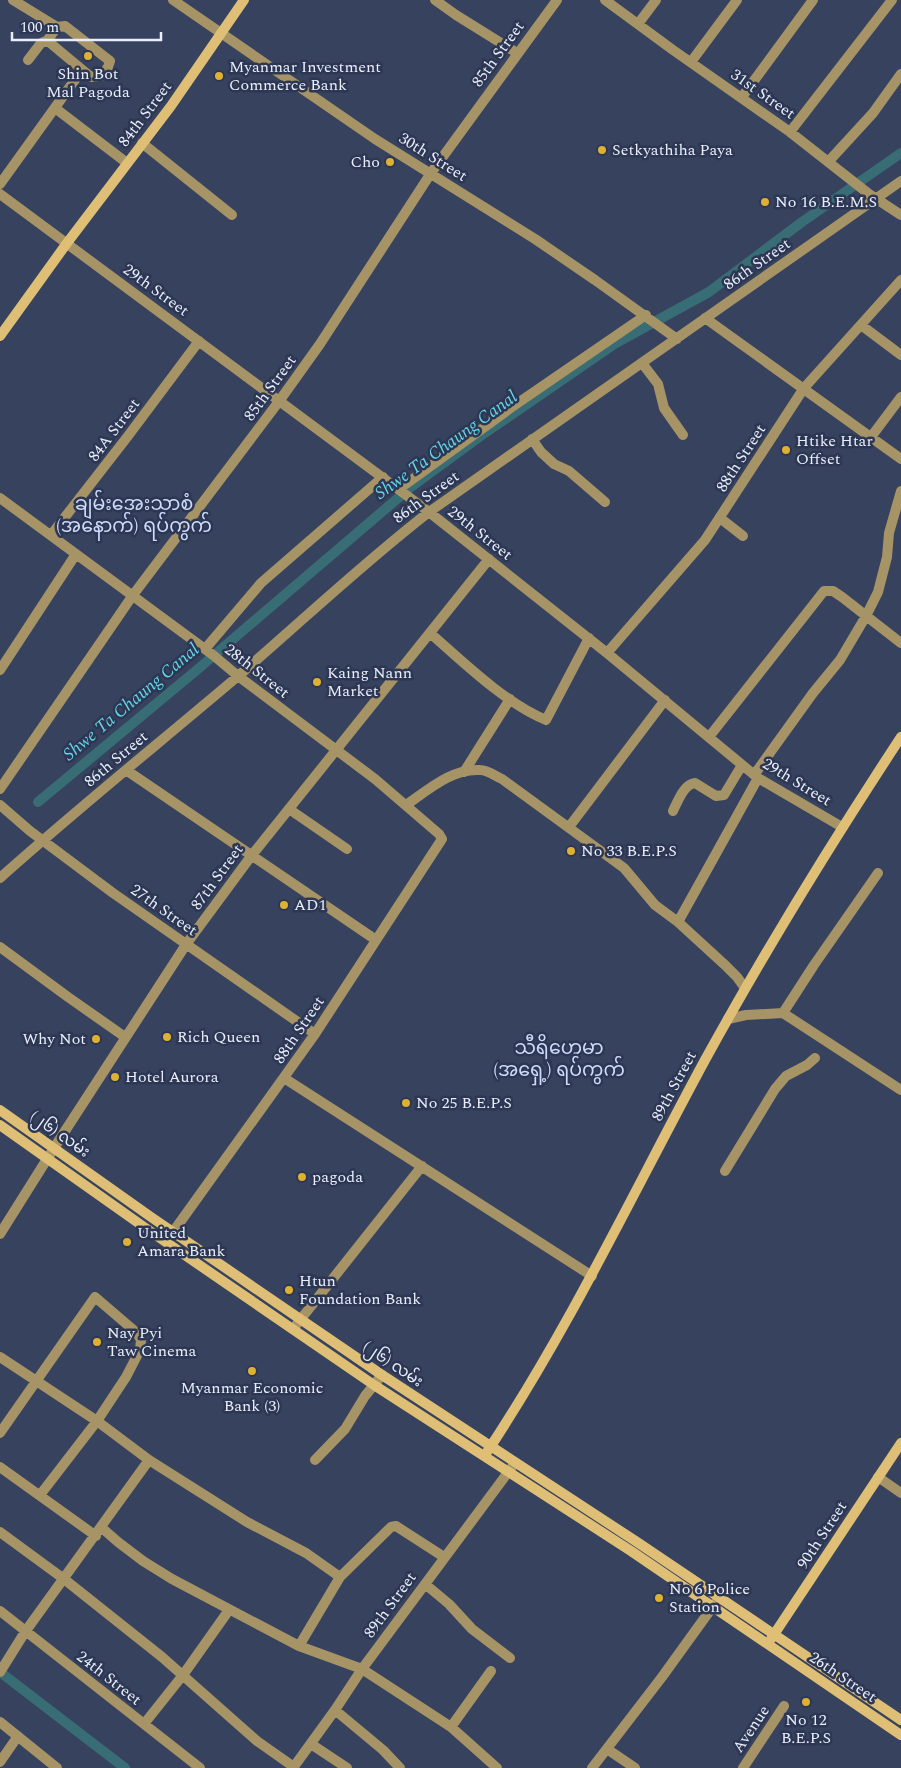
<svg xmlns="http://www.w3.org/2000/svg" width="901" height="1768" viewBox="0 0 901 1768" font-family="Spectral,'Noto Sans Myanmar',serif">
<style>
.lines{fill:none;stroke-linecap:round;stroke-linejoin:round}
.canal{stroke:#386d75;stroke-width:10}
.street{stroke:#a69366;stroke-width:10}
.secondary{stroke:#debf75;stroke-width:10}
.poi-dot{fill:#deb133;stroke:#2d3753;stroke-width:2}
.labels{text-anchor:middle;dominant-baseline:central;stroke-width:5;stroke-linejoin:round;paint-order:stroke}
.street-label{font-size:16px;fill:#e8eefc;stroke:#2d3753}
.poi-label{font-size:16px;fill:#e8eefc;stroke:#2d3753;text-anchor:start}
.water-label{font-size:18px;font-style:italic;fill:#63d6e6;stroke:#2d3753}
.quarter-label{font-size:19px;fill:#ccdbfd;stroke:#2d3753}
</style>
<rect width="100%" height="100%" fill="#37425e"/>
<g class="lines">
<path class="canal" d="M 38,802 L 198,669 L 411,487 L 482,435 L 616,343 L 709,292 L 802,222 L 901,153
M 0,1672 L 125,1768"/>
<path class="street" d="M 13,0 L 57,27
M 173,0 L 375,139 L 535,239 L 595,280 L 677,339
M 435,0 L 456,15 L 517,53
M 605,0 L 673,50 L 790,132 L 869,194 L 901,215
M 638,24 L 656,0
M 65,26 L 110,61 L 108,67 L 101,76 L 91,77 L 49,42 L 49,38 L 57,27 Z
M 28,60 L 41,43 L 48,40
M 691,62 L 737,0
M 742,97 L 813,0
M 55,108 L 127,163
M 790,132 L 892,0
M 142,143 L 232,215
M 829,161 L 873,113 L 901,74
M 0,184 L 82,70
M 0,194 L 429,512 L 607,653 L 758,778 L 842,827
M 705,318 L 901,459
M 861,325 L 901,355
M 642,363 L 658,384 L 664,408 L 683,435
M 871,437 L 901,397
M 532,439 L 541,452 L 554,464 L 569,471 L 605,502
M 399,489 L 512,407 L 646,315
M 0,498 L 213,655 L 238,676 L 375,779 L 439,834 L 442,839 L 315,1034 L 173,1232
M 720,518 L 743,536
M 51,535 L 128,436 L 199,341
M 430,633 C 463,662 505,703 546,720 L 589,638
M 205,649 L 261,583 L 383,477
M 607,653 L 705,540 L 804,388 L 901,280
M 0,670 L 76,554
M 709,737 L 824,591 L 833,591 L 842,597 L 901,643
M 126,770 L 376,940
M 464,772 L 510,699
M 754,775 L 813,693 L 840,660 L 866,616 L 878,592 L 887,557 L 889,533 L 901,491
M 0,789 L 133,595 L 280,400 L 320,344 L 431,173 L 557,0
M 0,805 L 30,831 L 113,893 L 315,1034
M 406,805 C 428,790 452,768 480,770 C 488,770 495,776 502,779 L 624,868 L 655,905 L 678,922 L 725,965 L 737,977 L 745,988
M 289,809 L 347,849
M 673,811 C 678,801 684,784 695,783 L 716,796 L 724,795 L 742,765
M 569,827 L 665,700
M 0,878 C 77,809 158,744 237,677 C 301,622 362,564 429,512 L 901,181
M 678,922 L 758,778
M 0,947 L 68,997 L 125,1037
M 783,1013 L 814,965 L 878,873
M 728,1019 L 746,1015 L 783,1013 L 901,1090
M 284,1078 L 592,1276
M 725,1171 L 775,1089 L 786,1076 L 807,1065 L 815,1058
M 0,1234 L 54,1148 L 187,943 L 252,855 L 489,559
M 293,1329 L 422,1166
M 0,1357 L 97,1421 L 149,1460 L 247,1522 L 306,1553 L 340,1577
M 0,1433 L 95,1297 L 137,1333 L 141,1340 L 140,1350 L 126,1377 L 97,1421 L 40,1495
M 315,1460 L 345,1429 L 365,1396 L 382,1375
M 0,1467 L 96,1536
M 878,1477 L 901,1493
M 102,1528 L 118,1542 L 143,1561 L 172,1579 L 299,1646 L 362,1669 L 451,1727 L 497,1768
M 0,1532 L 64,1579 L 162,1657 L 257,1741 L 294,1767
M 425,1584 L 449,1604 L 472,1629 L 510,1658
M 0,1611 L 200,1768
M 299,1646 L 340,1577 L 391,1527 L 396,1526 L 444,1557
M 0,1672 L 25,1632 L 149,1460
M 335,1710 L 383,1750 L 400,1768
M 0,1722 L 57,1768
M 144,1724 L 183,1675 L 229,1610
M 451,1727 L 491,1671
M 311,1744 L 347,1768
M 607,1749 L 635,1768
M 0,1762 L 18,1736
M 293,1768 L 335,1710 L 362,1669 L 515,1463
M 592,1768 L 662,1677 L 719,1598
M 743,1768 L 784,1706"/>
<path class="secondary" d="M 0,336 L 67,243 L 171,106 L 244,0
M 0,1110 L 151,1217 L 382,1375 L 637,1542 L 901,1720
M 0,1125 L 144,1227 L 374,1385 L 631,1551 L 901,1735
M 487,1452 C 570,1327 634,1191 705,1060 C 766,949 832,842 901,737
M 771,1639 L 901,1443"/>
</g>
<g class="poi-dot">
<circle cx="88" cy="56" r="5"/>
<circle cx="219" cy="76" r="5"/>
<circle cx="602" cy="150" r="5"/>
<circle cx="390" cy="162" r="5"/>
<circle cx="765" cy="202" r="5"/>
<circle cx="786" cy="450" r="5"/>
<circle cx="317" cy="682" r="5"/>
<circle cx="571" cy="851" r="5"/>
<circle cx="284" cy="905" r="5"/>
<circle cx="167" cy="1037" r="5"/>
<circle cx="96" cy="1039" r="5"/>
<circle cx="115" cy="1077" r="5"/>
<circle cx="406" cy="1103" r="5"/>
<circle cx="302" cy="1177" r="5"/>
<circle cx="127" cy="1242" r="5"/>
<circle cx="289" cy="1290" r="5"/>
<circle cx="97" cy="1342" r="5"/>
<circle cx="252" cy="1371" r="5"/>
<circle cx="659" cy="1598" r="5"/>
<circle cx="806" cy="1702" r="5"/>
</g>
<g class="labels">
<g class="street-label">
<text transform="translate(498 54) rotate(-54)">85th Street</text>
<text transform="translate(763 94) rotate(35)">31st Street</text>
<text transform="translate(145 114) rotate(-53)">84th Street</text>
<text transform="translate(433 157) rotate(32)">30th Street</text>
<text transform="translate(757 264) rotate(-35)">86th Street</text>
<text transform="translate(156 290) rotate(36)">29th Street</text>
<text transform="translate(270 388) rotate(-54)">85th Street</text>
<text transform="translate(114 430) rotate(-53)">84A Street</text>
<text transform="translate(741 458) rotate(-57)">88th Street</text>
<text transform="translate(426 497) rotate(-36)">86th Street</text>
<text transform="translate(480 533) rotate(38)">29th Street</text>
<text transform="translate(257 671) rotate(38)">28th Street</text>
<text transform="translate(116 759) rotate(-40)">86th Street</text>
<text transform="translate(797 782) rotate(31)">29th Street</text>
<text transform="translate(217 877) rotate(-54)">87th Street</text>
<text transform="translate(164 910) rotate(35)">27th Street</text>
<text transform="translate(299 1030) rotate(-56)">88th Street</text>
<text transform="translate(674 1086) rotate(-62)">89th Street</text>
<text transform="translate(60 1134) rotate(35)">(၂၆) လမ်း</text>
<text transform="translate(393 1364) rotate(34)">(၂၆) လမ်း</text>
<text transform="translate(822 1535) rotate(-57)">90th Street</text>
<text transform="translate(390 1605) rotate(-54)">89th Street</text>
<text transform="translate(843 1677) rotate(34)">26th Street</text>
<text transform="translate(109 1678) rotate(38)">24th Street</text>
<text transform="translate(751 1729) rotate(-56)">Avenue</text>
</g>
<g class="poi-label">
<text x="229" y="67">Myanmar Investment<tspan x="229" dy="18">Commerce Bank</tspan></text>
<text x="88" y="74" text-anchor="middle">Shin Bot<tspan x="88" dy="18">Mal Pagoda</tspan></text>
<text x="612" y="150">Setkyathiha Paya</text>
<text x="380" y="162" text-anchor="end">Cho</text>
<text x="775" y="202">No 16 B.E.M.S</text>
<text x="796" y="441">Htike Htar<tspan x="796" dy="18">Offset</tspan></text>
<text x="327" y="673">Kaing Nann<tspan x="327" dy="18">Market</tspan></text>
<text x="581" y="851">No 33 B.E.P.S</text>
<text x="294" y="905">AD1</text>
<text x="177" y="1037">Rich Queen</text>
<text x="86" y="1039" text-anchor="end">Why Not</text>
<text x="125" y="1077">Hotel Aurora</text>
<text x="416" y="1103">No 25 B.E.P.S</text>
<text x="312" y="1177">pagoda</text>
<text x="137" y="1233">United<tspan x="137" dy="18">Amara Bank</tspan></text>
<text x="299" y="1281">Htun<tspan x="299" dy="18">Foundation Bank</tspan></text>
<text x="107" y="1333">Nay Pyi<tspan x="107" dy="18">Taw Cinema</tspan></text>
<text x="252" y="1388" text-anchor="middle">Myanmar Economic<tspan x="252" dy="18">Bank (3)</tspan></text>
<text x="669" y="1589">No 6 Police<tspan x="669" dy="18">Station</tspan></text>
<text x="806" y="1720" text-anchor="middle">No 12<tspan x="806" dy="18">B.E.P.S</tspan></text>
</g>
<g class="water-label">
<text transform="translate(446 445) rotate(-36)">Shwe Ta Chaung Canal</text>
<text transform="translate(131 702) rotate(-40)">Shwe Ta Chaung Canal</text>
</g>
<g class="quarter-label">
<text x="134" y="504">ချမ်းအေးသာစံ<tspan x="134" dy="22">(အနောက်) ရပ်ကွက်</tspan></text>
<text x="559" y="1048">သီရိဟေမာ<tspan x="559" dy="22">(အရှေ့) ရပ်ကွက်</tspan></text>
</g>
</g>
<path d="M12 32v8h149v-8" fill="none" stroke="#e8eefc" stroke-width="2.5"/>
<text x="20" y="32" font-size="15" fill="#e8eefc" stroke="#2d3753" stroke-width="4" paint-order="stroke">100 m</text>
</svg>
